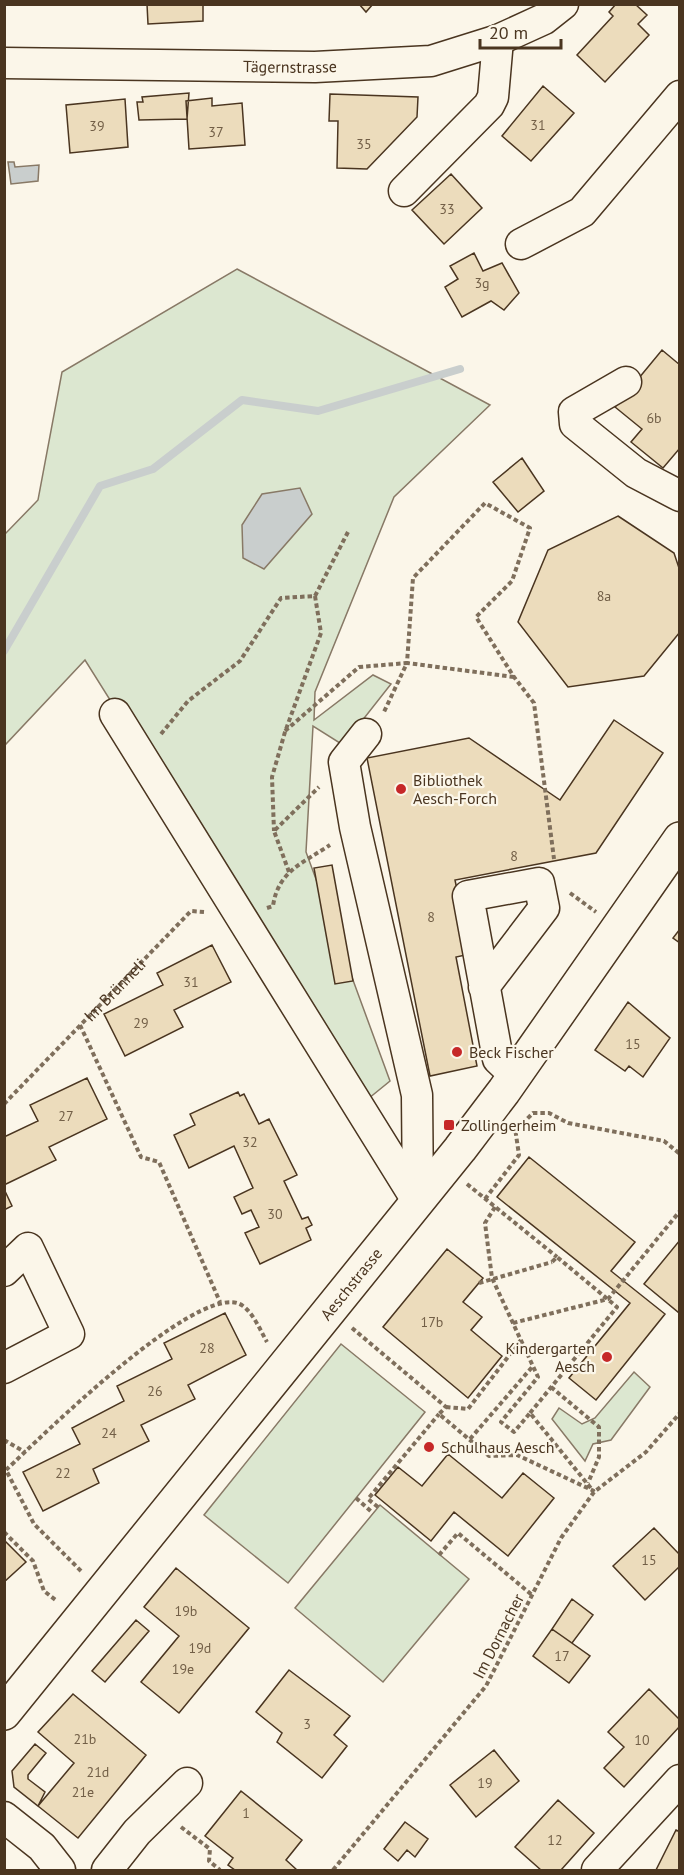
<svg xmlns="http://www.w3.org/2000/svg" width="684" height="1875" viewBox="0 0 684 1875" font-family="'PT Sans',sans-serif">
<style>
.green{fill:#dce7d0;stroke:#887966;stroke-width:1.5}
.water{fill:#c9cecd;stroke:#887966;stroke-width:1.5}
.lines{fill:none;stroke-linecap:round;stroke-linejoin:round}
.stream{stroke:#c9cecd;stroke-width:8}
.building{fill:#ecdcbc;stroke:#4a3520;stroke-width:1.5}
.minor-casing{stroke:#4a3520;stroke-width:33}
.major-casing{stroke:#4a3520;stroke-width:36}
.path{stroke:#7f6f5c;stroke-width:4;stroke-dasharray:4.5 3;stroke-linecap:butt}
.minor{stroke:#fbf6e9;stroke-width:30}
.major{stroke:#fbf6e9;stroke-width:33}
.path-bridge{stroke:#7f6f5c;stroke-width:4;stroke-dasharray:4.5 3;stroke-linecap:butt}
.poi-dot{fill:#c62828;stroke:#fbf6e9;stroke-width:2}
.labels{text-anchor:middle;dominant-baseline:central;stroke-width:4.5;stroke-linejoin:round;paint-order:stroke}
.number-label{font-size:14px;fill:#725f47}
.street-label{font-size:16px;fill:#4a3520;stroke:#fbf6e9}
.poi-label{font-size:16px;fill:#4a3520;stroke:#fbf6e9;text-anchor:start}
</style>
<rect width="100%" height="100%" fill="#fbf6e9"/>
<path class="green" d="M 237,269 L 490,405 L 394,497 L 315,692 L 314,720 L 373,675 L 391,684 L 343,745 L 313,726 L 306,852 L 390,1081 L 363,1103 L 85,660 L 5,745 L 5,534 L 38,500 L 62,372 Z
M 341,1344 L 425,1412 L 288,1583 L 204,1515 Z
M 634,1372 L 650,1387 L 611,1440 L 593,1444 L 585,1461 L 552,1419 L 559,1408 L 582,1424 L 595,1418 Z
M 380,1505 L 469,1579 L 383,1682 L 295,1608 Z"/>
<path class="water" d="M 8,162 L 14,162 L 15,167 L 39,165 L 38,181 L 11,184 Z
M 300,488 L 312,514 L 264,569 L 243,558 L 242,525 L 262,494 Z"/>
<g class="lines">
<path class="stream" d="M 4,651 L 100,486 L 153,469 L 242,400 L 318,411 L 460,369"/>
</g>
<path class="building" d="M 147,4 L 203,4 L 203,21 L 148,24 Z
M 359,4 L 373,4 L 366,12 Z
M 616,4 L 635,4 L 647,15 L 638,24 L 649,35 L 605,82 L 577,55 L 613,16 L 609,12 Z
M 543,86 L 574,113 L 531,161 L 502,136 Z
M 189,93 L 187,119 L 139,120 L 137,102 L 143,102 L 142,97 Z
M 330,94 L 418,97 L 417,117 L 367,169 L 337,168 L 338,121 L 329,121 Z
M 212,98 L 212,106 L 242,103 L 245,145 L 189,149 L 186,101 Z
M 125,99 L 128,147 L 70,153 L 66,105 Z
M 451,174 L 482,208 L 444,244 L 412,210 Z
M 474,253 L 483,271 L 502,263 L 519,293 L 504,310 L 491,301 L 462,317 L 445,287 L 458,279 L 450,266 Z
M 662,350 L 680,365 L 680,448 L 663,468 L 631,442 L 642,429 L 615,407 Z
M 522,458 L 544,491 L 518,512 L 493,482 Z
M 618,516 L 674,553 L 680,571 L 680,632 L 644,676 L 568,687 L 518,622 L 548,550 Z
M 614,720 L 663,753 L 596,853 L 455,880 L 470,954 L 456,957 L 477,1066 L 430,1076 L 367,758 L 469,738 L 560,800 Z
M 332,865 L 353,981 L 335,984 L 314,868 Z
M 680,929 L 680,943 L 673,938 Z
M 212,945 L 231,982 L 174,1010 L 183,1027 L 125,1056 L 104,1014 L 163,985 L 157,973 Z
M 628,1002 L 670,1038 L 643,1077 L 629,1066 L 625,1071 L 595,1050 Z
M 87,1078 L 107,1119 L 49,1147 L 56,1160 L 4,1185 L 4,1137 L 38,1121 L 30,1105 Z
M 238,1092 L 240,1096 L 244,1094 L 259,1124 L 269,1119 L 297,1175 L 284,1181 L 302,1219 L 308,1217 L 312,1225 L 306,1228 L 311,1240 L 260,1264 L 245,1233 L 259,1227 L 251,1210 L 242,1214 L 234,1197 L 253,1188 L 234,1146 L 189,1168 L 174,1135 L 195,1125 L 190,1114 Z
M 529,1157 L 635,1242 L 611,1271 L 665,1314 L 596,1400 L 569,1378 L 630,1303 L 497,1197 Z
M 4,1189 L 12,1206 L 4,1210 Z
M 680,1240 L 680,1311 L 678,1312 L 644,1284 Z
M 447,1249 L 483,1278 L 463,1302 L 482,1317 L 471,1330 L 502,1356 L 468,1398 L 383,1327 Z
M 225,1313 L 246,1355 L 188,1385 L 195,1399 L 141,1425 L 149,1441 L 93,1469 L 99,1483 L 43,1511 L 23,1472 L 80,1444 L 72,1428 L 124,1401 L 117,1386 L 172,1359 L 164,1343 Z
M 448,1454 L 502,1498 L 523,1473 L 554,1498 L 508,1556 L 454,1512 L 431,1541 L 375,1495 L 398,1467 L 422,1486 Z
M 654,1528 L 680,1555 L 680,1566 L 645,1600 L 613,1566 Z
M 5,1541 L 26,1562 L 4,1582 L 4,1541 Z
M 176,1568 L 249,1628 L 179,1713 L 141,1682 L 179,1636 L 144,1607 Z
M 572,1599 L 593,1615 L 572,1643 L 552,1629 Z
M 136,1620 L 149,1631 L 105,1682 L 92,1671 Z
M 552,1629 L 590,1656 L 569,1683 L 533,1656 Z
M 289,1670 L 350,1716 L 334,1735 L 347,1746 L 322,1778 L 277,1742 L 282,1733 L 256,1712 Z
M 649,1689 L 680,1720 L 680,1726 L 624,1787 L 604,1768 L 624,1747 L 608,1732 Z
M 73,1694 L 146,1755 L 78,1838 L 38,1806 L 74,1763 L 38,1732 Z
M 35,1744 L 46,1753 L 28,1775 L 28,1779 L 45,1792 L 38,1806 L 14,1787 L 12,1771 Z
M 494,1750 L 519,1781 L 476,1817 L 450,1785 Z
M 241,1791 L 302,1840 L 286,1860 L 297,1870 L 235,1870 L 228,1865 L 233,1858 L 205,1836 Z
M 558,1800 L 594,1833 L 561,1870 L 541,1870 L 515,1847 Z
M 405,1822 L 428,1839 L 415,1857 L 407,1850 L 398,1861 L 384,1849 Z
M 676,1830 L 680,1832 L 680,1870 L 656,1870 Z"/>
<g class="lines">
<defs>
<g id="minor">
<path id="s2" d="M 4,63 L 315,67 L 431,61 L 498,40 L 544,19 L 563,4"/>
<path d="M 404,191 L 489,105 L 493,97 L 498,40"/>
<path d="M 521,244 L 582,212 L 680,96"/>
<path d="M 626,382 L 574,412 L 575,424 L 636,473 L 680,496"/>
<path d="M 115,714 L 418,1202"/>
<path d="M 366,734 L 344,762 L 355,827 L 417,1095 L 418,1202"/>
<path d="M 484,987 L 544,908 L 539,883 L 468,896 L 498,1059 L 515,1075"/>
<path d="M 4,1271 L 28,1248 L 69,1334 L 4,1368"/>
<path d="M 4,1817 L 42,1847 L 60,1870"/>
<path d="M 107,1870 L 137,1832 L 187,1783"/>
<path d="M 597,1870 L 680,1780"/>
</g>
<g id="major">
<path id="s3" d="M 4,1713 L 460,1149 L 504,1091 L 680,839"/>
</g>
</defs>
<use href="#minor" class="minor-casing"/>
<use href="#major" class="major-casing"/>
<g class="path">
<path d="M 315,596 L 349,530"/>
<path d="M 514,677 L 407,663 L 413,578 L 485,503 L 530,528 L 512,581 L 476,617 L 514,677 L 534,703 L 554,859"/>
<path d="M 285,731 L 359,667 L 407,663 L 383,714"/>
<path d="M 161,734 L 188,701 L 240,661 L 281,598 L 315,596 L 321,633 L 285,732 L 272,777 L 274,831"/>
<path d="M 289,872 L 274,831 L 319,787"/>
<path d="M 570,893 L 596,912"/>
<path d="M 267,908 L 273,906 C 278,871 303,863 330,845"/>
<path d="M 80,1025 L 141,1157 L 159,1162 L 220,1302"/>
<path id="s1" d="M 4,1104 L 191,911 L 204,912"/>
<path d="M 517,1129 L 533,1113 L 549,1113 L 568,1123 L 664,1141 L 680,1154"/>
<path d="M 467,1184 L 557,1257"/>
<path d="M 485,1199 L 519,1155 L 515,1128"/>
<path d="M 495,1207 L 485,1223 L 492,1278 L 538,1377 L 501,1422 L 514,1432 L 530,1413 L 594,1492"/>
<path d="M 513,1323 L 608,1299 L 680,1211"/>
<path d="M 352,1328 L 446,1407 L 439,1414 L 489,1456 L 517,1455 L 594,1491"/>
<path d="M 551,1387 L 599,1427 L 599,1457 L 588,1483"/>
<path d="M 446,1407 L 468,1409 L 521,1340"/>
<path d="M 530,1413 L 617,1307 L 557,1257 L 552,1262"/>
<path d="M 470,1439 L 533,1366"/>
<path d="M 4,1440 L 25,1452"/>
<path d="M 356,1498 L 373,1513"/>
<path d="M 378,1507 L 368,1499 L 439,1414"/>
<path d="M 4,1532 L 33,1561 L 44,1591 L 57,1601"/>
<path d="M 439,1555 L 458,1533 L 532,1595"/>
<path d="M 81,1571 L 34,1524 L 6,1470 C 43,1435 190,1290 237,1303 C 251,1307 260,1330 267,1342"/>
<path d="M 181,1827 L 210,1849 L 209,1861 L 220,1870"/>
<path d="M 333,1870 L 486,1686 L 561,1538 L 594,1492 L 646,1452 L 680,1413"/>
</g>
<use href="#minor" class="minor"/>
<use href="#major" class="major"/>
<path class="path-bridge" d="M 479,1283 L 552,1262"/>
</g>
<g class="poi-dot">
<circle cx="401" cy="789" r="6"/>
<circle cx="457" cy="1052" r="6"/>
<rect x="443" y="1119" width="12" height="12" rx="3"/>
<circle cx="607" cy="1357" r="6"/>
<circle cx="429" cy="1447" r="6"/>
</g>
<g class="labels">
<g class="number-label">
<text x="538" y="125">31</text>
<text x="97" y="126">39</text>
<text x="216" y="132">37</text>
<text x="364" y="144">35</text>
<text x="447" y="209">33</text>
<text x="482" y="283">3g</text>
<text x="654" y="418">6b</text>
<text x="604" y="596">8a</text>
<text x="514" y="856">8</text>
<text x="431" y="917">8</text>
<text x="191" y="982">31</text>
<text x="141" y="1023">29</text>
<text x="633" y="1044">15</text>
<text x="66" y="1116">27</text>
<text x="250" y="1142">32</text>
<text x="275" y="1214">30</text>
<text x="432" y="1322">17b</text>
<text x="207" y="1348">28</text>
<text x="155" y="1391">26</text>
<text x="109" y="1433">24</text>
<text x="63" y="1473">22</text>
<text x="649" y="1560">15</text>
<text x="186" y="1611">19b</text>
<text x="200" y="1648">19d</text>
<text x="562" y="1656">17</text>
<text x="183" y="1669">19e</text>
<text x="307" y="1724">3</text>
<text x="85" y="1739">21b</text>
<text x="642" y="1740">10</text>
<text x="98" y="1772">21d</text>
<text x="485" y="1783">19</text>
<text x="83" y="1792">21e</text>
<text x="246" y="1813">1</text>
<text x="555" y="1840">12</text>
</g>
<g class="street-label">
<text stroke="none"><textPath href="#s2" startOffset="286">Tägernstrasse</textPath></text>
<text stroke="none"><textPath href="#s1" startOffset="159">Im Brünneli</textPath></text>
<text stroke="none"><textPath href="#s3" startOffset="552">Aeschstrasse</textPath></text>
<text transform="translate(498 1636) rotate(-63)">Im Dornacher</text>
</g>
<g class="poi-label">
<text x="413" y="780">Bibliothek<tspan x="413" dy="18">Aesch-Forch</tspan></text>
<text x="469" y="1052">Beck Fischer</text>
<text x="461" y="1125">Zollingerheim</text>
<text x="595" y="1348" text-anchor="end">Kindergarten<tspan x="595" dy="18">Aesch</tspan></text>
<text x="441" y="1447">Schulhaus Aesch</text>
</g>
</g>
<rect width="684" height="1875" fill="none" stroke="#4a3520" stroke-width="12"/>
<path d="M480 39v9h81v-9" fill="none" stroke="#4a3520" stroke-width="3"/>
<text x="489" y="39" font-size="18" fill="#4a3520" stroke="#fbf6e9" stroke-width="4.5" paint-order="stroke">20 m</text>
</svg>
